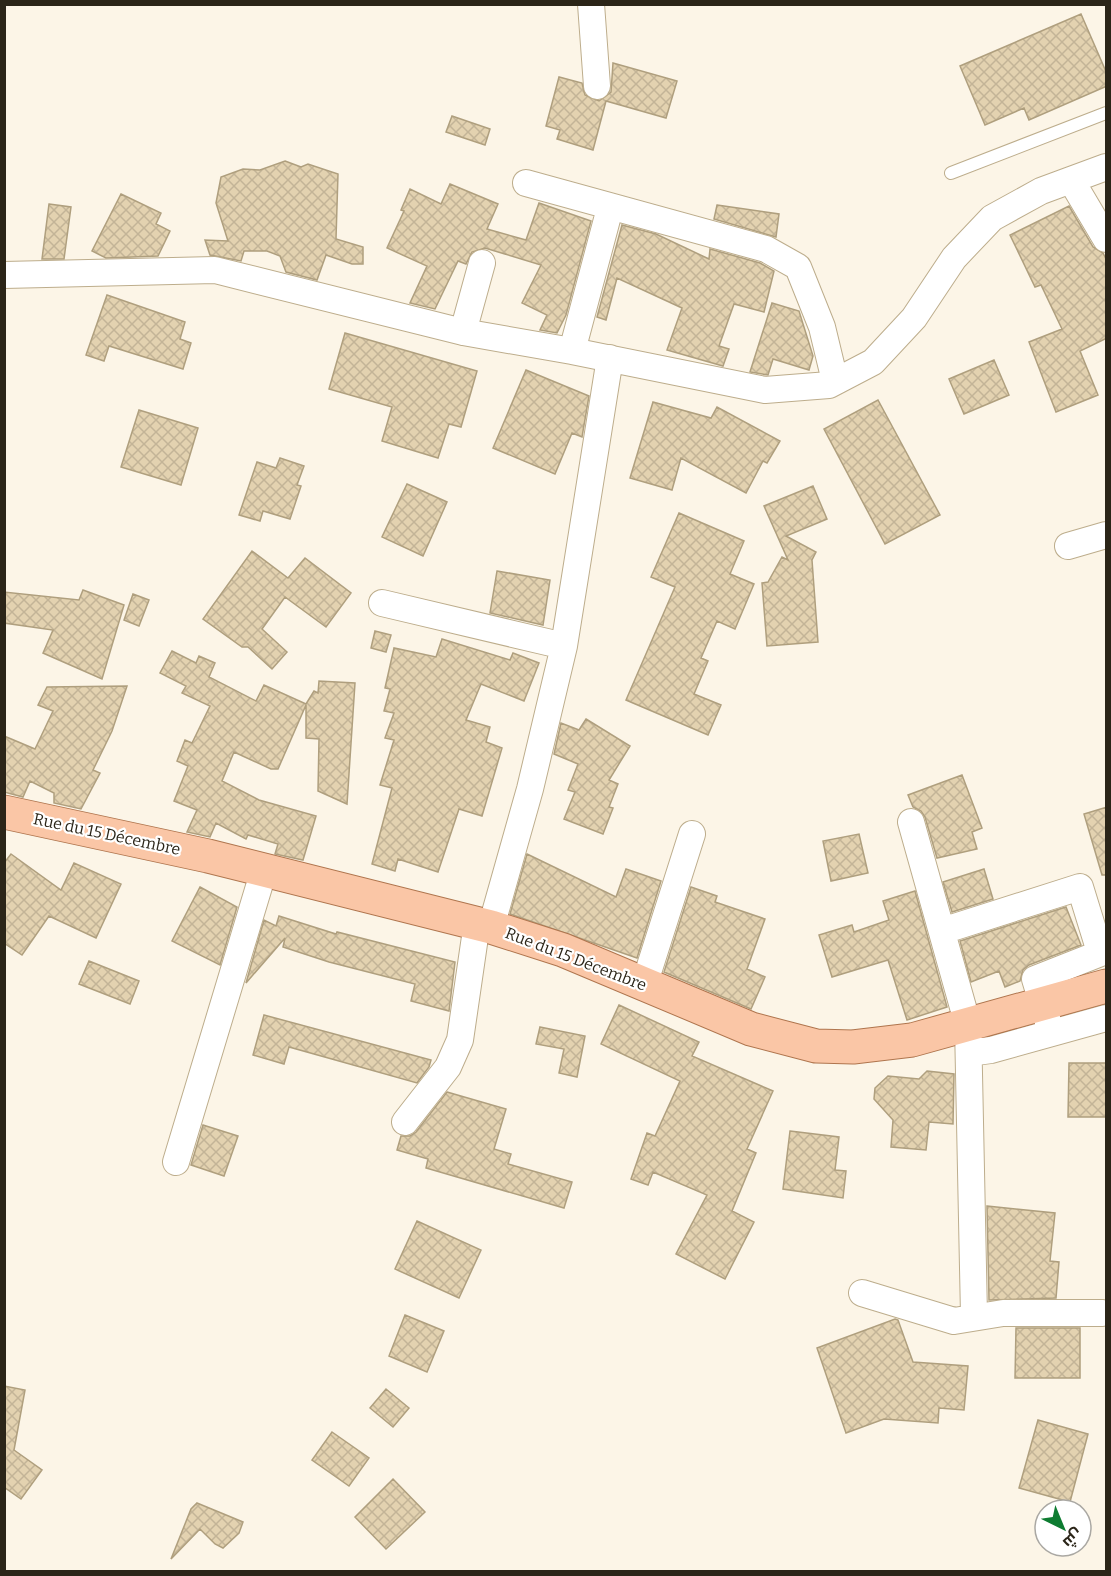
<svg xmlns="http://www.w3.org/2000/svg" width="1111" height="1576" viewBox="0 0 1111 1576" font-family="Bitter,Cairo,serif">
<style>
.building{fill:url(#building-cross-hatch);stroke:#af9f7e;stroke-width:1.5}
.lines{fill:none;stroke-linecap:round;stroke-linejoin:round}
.lane-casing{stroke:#bdad8c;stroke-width:14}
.street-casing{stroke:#bdad8c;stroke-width:28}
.primary-casing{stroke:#af754e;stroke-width:35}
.lane{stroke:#fff;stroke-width:12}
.street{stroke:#fff;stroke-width:26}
.primary{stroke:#fac6a6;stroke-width:33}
.labels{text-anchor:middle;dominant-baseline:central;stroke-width:4.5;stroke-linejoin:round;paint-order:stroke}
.street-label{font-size:16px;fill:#2b2518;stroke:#fff}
</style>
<defs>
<pattern id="building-cross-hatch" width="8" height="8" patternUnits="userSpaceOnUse" patternTransform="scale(1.5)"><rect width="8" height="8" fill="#e3d2b0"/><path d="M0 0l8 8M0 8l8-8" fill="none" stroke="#c3b497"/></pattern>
</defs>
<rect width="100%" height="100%" fill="#fcf5e7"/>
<path class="building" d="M 1081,14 L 1107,74 L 1107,86 L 1029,120 L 1024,108 L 985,125 L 960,66 Z
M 613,63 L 677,81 L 666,118 L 606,101 L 593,150 L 557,139 L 560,130 L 546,126 L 559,77 L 582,83 L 585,95 L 599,101 L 611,92 Z
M 452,116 L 490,129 L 485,145 L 446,132 Z
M 285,161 L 301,167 L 308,164 L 338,174 L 336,239 L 363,247 L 363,264 L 352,264 L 326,255 L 317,280 L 286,272 L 280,256 L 267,251 L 244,251 L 241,261 L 210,255 L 205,240 L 228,241 L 216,203 L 221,177 L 243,169 L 260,170 Z
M 450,184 L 498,204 L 487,229 L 526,240 L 539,203 L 591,221 L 566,315 L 557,333 L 540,330 L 547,315 L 522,303 L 541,265 L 485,248 L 472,252 L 466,264 L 458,261 L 435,309 L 410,303 L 427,266 L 387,248 L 404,211 L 401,210 L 410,189 L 441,204 Z
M 121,194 L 161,213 L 156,224 L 170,231 L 158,256 L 106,258 L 92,251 Z
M 49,204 L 71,207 L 64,259 L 42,259 Z
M 717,205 L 779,214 L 776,237 L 714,219 Z
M 1069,206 L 1093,247 L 1103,253 L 1107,261 L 1107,338 L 1080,351 L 1098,395 L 1056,412 L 1029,342 L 1062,329 L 1041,285 L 1035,287 L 1010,235 Z
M 622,225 L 656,234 L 709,259 L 710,249 L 760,263 L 774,271 L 764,312 L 734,304 L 719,346 L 729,349 L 723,366 L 667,350 L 682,308 L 617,278 L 606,320 L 597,317 Z
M 107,295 L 185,322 L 180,339 L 191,343 L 183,369 L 109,346 L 104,361 L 86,355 Z
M 772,303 L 799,311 L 813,356 L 809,370 L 773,359 L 768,375 L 750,372 Z
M 345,333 L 477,371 L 461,427 L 449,424 L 438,458 L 382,441 L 392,407 L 329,389 Z
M 994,360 L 1009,395 L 964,414 L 949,379 Z
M 526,370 L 589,396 L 582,437 L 572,433 L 555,474 L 493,448 Z
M 878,400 L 940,515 L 885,544 L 824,429 Z
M 653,402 L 711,418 L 717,407 L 780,441 L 767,463 L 763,461 L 746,493 L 681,458 L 672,490 L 630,478 Z
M 139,410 L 198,428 L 181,485 L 121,467 Z
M 280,458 L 304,466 L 297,485 L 301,486 L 290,519 L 263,511 L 260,521 L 239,515 L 257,462 L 276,468 Z
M 407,484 L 447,502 L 423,556 L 382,537 Z
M 813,486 L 827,519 L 786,536 L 816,552 L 812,560 L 818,642 L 767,646 L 762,583 L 768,582 L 782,557 L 788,560 L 764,506 Z
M 679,513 L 744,541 L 730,574 L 754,584 L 735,629 L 717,621 L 701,658 L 708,661 L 694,694 L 721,705 L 708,735 L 626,700 L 675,587 L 651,577 Z
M 252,551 L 288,578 L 305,558 L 351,593 L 326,627 L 285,597 L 262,629 L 287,652 L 272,669 L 248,647 L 242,647 L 203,619 Z
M 497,571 L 550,580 L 543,625 L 490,613 Z
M 83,590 L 124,605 L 102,679 L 43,653 L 53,630 L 4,623 L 4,592 L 79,600 Z
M 133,594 L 149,600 L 139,626 L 124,620 Z
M 375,631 L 391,635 L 386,652 L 371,648 Z
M 442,639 L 510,660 L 513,653 L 539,663 L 524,701 L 481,684 L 466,720 L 490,727 L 486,742 L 502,748 L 482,816 L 459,809 L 438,872 L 398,859 L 395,871 L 372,864 L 392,788 L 380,785 L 394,740 L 385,738 L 394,713 L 384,711 L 390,689 L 385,688 L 394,648 L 436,657 Z
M 172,651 L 196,663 L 199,656 L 215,663 L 209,677 L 256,701 L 264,685 L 306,704 L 314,691 L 318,693 L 319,681 L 355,683 L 347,804 L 318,791 L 319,739 L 306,738 L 306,705 L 278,769 L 271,769 L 234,752 L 222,781 L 259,800 L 316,816 L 303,860 L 275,854 L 278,844 L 248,835 L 246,839 L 216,823 L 210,837 L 187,832 L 197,810 L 174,801 L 188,766 L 177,761 L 185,740 L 192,743 L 210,706 L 182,693 L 186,686 L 160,673 Z
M 127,686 L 112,731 L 93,770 L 100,773 L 81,809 L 54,803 L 54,793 L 30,781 L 23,797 L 4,792 L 4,736 L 35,749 L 53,711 L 38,705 L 47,687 Z
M 586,719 L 630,746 L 609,780 L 618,784 L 609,807 L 613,808 L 603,834 L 564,819 L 575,792 L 568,790 L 578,764 L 554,754 L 561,723 L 579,730 Z
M 962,775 L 982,828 L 972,832 L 977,849 L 937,858 L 925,817 L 921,811 L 913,807 L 908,795 Z
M 1107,807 L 1107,875 L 1102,875 L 1084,814 Z
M 859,834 L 868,873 L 831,881 L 823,841 Z
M 11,854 L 61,890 L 74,863 L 121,884 L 96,938 L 49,916 L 22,955 L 4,943 L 4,863 Z
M 527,854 L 616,897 L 626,869 L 661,881 L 637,958 L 510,914 Z
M 984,869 L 993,899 L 952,912 L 943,882 Z
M 200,887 L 237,907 L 220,965 L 172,941 Z
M 691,887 L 717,896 L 715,902 L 765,919 L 747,969 L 765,977 L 751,1009 L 664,972 Z
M 915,891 L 947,1007 L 907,1020 L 888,960 L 832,977 L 819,935 L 852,925 L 854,932 L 889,920 L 883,901 Z
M 1066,907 L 1081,945 L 1029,965 L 1023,970 L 1020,981 L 1005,987 L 999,971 L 971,982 L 960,941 Z
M 279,916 L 336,934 L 337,932 L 455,962 L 449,1011 L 411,1001 L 415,984 L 329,962 L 283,947 L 285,938 L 246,983 L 264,920 L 276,926 Z
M 89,961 L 139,981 L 130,1004 L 79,984 Z
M 619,1005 L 699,1042 L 692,1056 L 773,1091 L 747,1149 L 756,1153 L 732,1211 L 754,1222 L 725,1279 L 676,1254 L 707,1195 L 653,1172 L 648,1185 L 631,1179 L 647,1133 L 655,1136 L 680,1081 L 601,1044 Z
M 264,1015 L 431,1060 L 429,1067 L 417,1083 L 289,1047 L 284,1064 L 253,1055 Z
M 540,1027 L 585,1036 L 577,1077 L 559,1073 L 564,1049 L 536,1044 Z
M 1069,1063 L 1107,1063 L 1107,1117 L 1068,1117 Z
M 927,1071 L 954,1074 L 953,1124 L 929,1122 L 926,1150 L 891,1147 L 893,1120 L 874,1099 L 875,1088 L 888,1076 L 919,1079 Z
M 447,1092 L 506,1109 L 494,1149 L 511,1154 L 508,1164 L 572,1182 L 564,1208 L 426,1168 L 428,1159 L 397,1150 L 401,1136 L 410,1136 L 416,1132 Z
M 203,1125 L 238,1136 L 224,1176 L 191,1165 Z
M 790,1131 L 839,1137 L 835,1170 L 846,1171 L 843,1198 L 783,1189 Z
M 987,1206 L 1055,1213 L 1050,1261 L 1059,1262 L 1056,1298 L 989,1300 Z
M 417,1221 L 481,1250 L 459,1298 L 395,1269 Z
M 405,1315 L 444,1331 L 427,1372 L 389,1356 Z
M 895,1319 L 898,1320 L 913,1362 L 968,1366 L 964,1410 L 939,1408 L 938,1423 L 884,1419 L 846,1433 L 817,1348 Z
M 1016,1328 L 1080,1328 L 1080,1378 L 1015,1378 Z
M 4,1386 L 25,1390 L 14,1450 L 42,1470 L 21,1499 L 4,1487 Z
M 386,1389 L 409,1408 L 393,1427 L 370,1408 Z
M 1038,1420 L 1088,1434 L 1070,1502 L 1019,1488 Z
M 332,1432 L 369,1458 L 349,1486 L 312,1460 Z
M 393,1479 L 425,1512 L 386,1549 L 355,1517 Z
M 197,1503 L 243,1522 L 239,1533 L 223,1548 L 215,1544 L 200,1529 L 171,1559 L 191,1509 Z"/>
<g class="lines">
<defs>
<path id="lane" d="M 951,173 L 1106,113"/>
<path id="street" d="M 591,4 L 597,86
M 1071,180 L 1106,239
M 526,183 L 766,249 L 798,267 L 822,327 L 835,381
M 4,275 L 215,270 L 463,332 L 572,351 L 765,390 L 829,385 L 873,362 L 914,318 L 954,258 L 992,218 L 1041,191 L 1106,167
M 463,332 L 482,263
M 572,351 L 610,208
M 1068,546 L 1106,535
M 382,603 L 564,646
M 911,822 L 968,1025 L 974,1316
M 491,927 L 530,789 L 564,646 L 610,358
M 942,931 L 1080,887 L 1100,952
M 644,985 L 692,834
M 1048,1022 L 1035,979 L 1106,951
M 969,1053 L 991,1050 L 1106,1018
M 405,1122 L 448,1067 L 460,1040 L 477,923
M 176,1162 L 264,870
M 862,1293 L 954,1321 L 1003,1313 L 1103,1313"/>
<path id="primary" d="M 4,812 L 208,856 L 491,927 L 563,950 L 751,1029 L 816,1046 L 853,1047 L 912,1040 L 1106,986"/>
</defs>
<use href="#lane" class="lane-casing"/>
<use href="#street" class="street-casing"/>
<use href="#primary" class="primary-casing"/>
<use href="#lane" class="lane"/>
<use href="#street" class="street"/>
<use href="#primary" class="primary"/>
</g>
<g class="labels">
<g class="street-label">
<text transform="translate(107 834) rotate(12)">Rue du 15 Décembre</text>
<text transform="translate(576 959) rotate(21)">Rue du 15 Décembre</text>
</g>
</g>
<rect width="1111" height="1576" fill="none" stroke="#2b2518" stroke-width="12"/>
<g transform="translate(1063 1528) rotate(137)"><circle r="28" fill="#ffffff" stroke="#aaa8a3" stroke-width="1.5"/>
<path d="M0-4.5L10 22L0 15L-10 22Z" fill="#0e7c31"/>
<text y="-9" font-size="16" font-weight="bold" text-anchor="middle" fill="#2b2518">ش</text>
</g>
</svg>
